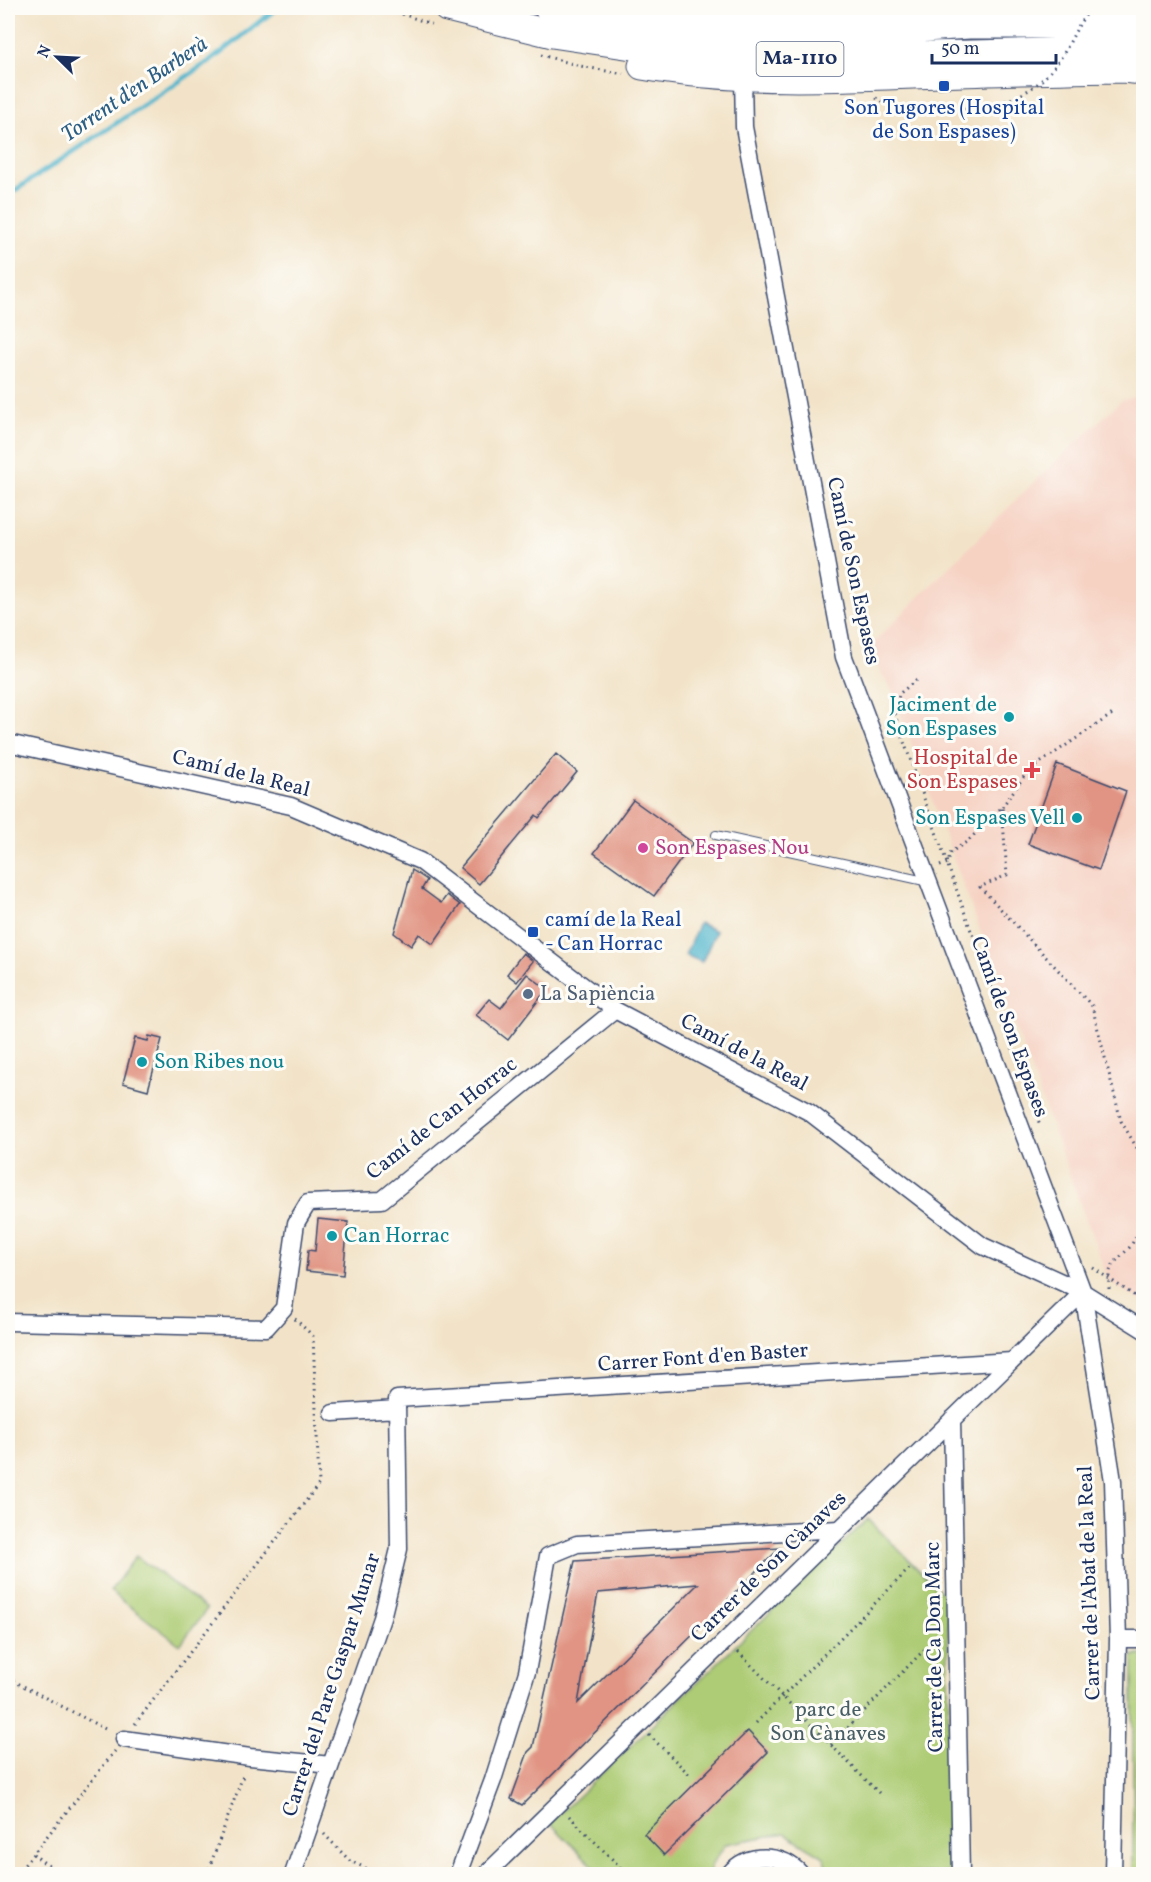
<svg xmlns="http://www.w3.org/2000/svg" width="1151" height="1882" viewBox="0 0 1151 1882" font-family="Vollkorn,serif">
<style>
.built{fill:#f6d2c3}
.green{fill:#adcc74;stroke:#647e69;stroke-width:1.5}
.water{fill:#4db4cb;stroke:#347294;stroke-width:1.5}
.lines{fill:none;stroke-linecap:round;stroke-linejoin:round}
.stream{stroke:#4db4cb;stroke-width:5}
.building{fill:#e19483;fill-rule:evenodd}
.lane-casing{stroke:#3b4a6e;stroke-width:10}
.street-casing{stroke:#3b4a6e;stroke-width:19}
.primary-casing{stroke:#3b4a6e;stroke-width:29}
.path{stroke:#3b4a6e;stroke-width:3;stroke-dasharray:1.5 4.5;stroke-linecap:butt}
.lane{stroke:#fff;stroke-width:8}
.street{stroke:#fff;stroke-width:16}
.primary{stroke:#fff;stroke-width:27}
.path-bridge{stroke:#3b4a6e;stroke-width:3;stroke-dasharray:1.5 4.5;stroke-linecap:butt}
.transit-dot{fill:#1a4fb4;stroke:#fdfcf7;stroke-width:2}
.culture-dot{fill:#0f9aa8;stroke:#fdfcf7;stroke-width:2}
.health-dot{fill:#e0444e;stroke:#fdfcf7;stroke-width:2}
.hotel-dot{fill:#d1479c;stroke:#fdfcf7;stroke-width:2}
.service-dot{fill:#5c6f8a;stroke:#fdfcf7;stroke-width:2}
.labels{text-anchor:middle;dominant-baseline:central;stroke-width:6;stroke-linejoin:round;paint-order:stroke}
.shield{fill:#fdfcf7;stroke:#5f6c8c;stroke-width:1.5}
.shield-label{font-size:20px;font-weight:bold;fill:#1b2f5e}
.transit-label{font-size:21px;fill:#164399;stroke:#fdfcf7}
.street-label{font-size:21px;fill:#1b2f5e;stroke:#fdfcf7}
.culture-label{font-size:21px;fill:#0d838f;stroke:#fdfcf7;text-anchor:end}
.health-label{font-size:21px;fill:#be3a42;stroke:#fdfcf7;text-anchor:end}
.hotel-label{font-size:21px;fill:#b23c85;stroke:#fdfcf7;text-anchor:start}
.service-label{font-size:21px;fill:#4e5e75;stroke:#fdfcf7;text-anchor:start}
.park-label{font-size:21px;fill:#475e65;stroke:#fdfcf7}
.water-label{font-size:22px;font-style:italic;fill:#2c5e84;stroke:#fdfcf7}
</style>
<rect width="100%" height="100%" fill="#fdfcf7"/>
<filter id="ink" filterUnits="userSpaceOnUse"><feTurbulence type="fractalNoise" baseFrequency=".0167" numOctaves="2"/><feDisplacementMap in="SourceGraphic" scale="12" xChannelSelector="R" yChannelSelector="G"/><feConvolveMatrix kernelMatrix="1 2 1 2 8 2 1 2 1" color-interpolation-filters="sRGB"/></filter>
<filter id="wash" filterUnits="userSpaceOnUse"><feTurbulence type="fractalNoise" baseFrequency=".008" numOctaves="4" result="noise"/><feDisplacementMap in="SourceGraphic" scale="24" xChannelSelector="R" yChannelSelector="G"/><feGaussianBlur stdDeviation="1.35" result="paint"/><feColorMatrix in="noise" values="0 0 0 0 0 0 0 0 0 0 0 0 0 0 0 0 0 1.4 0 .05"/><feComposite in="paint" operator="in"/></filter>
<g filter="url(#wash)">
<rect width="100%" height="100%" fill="#f2e3c8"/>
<path class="built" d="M 1143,394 L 1143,1302 L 1109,1282 L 891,688 L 866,650 L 1033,483 L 1121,401 Z"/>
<path class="green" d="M 868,1519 L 948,1599 L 949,1873 L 830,1874 L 824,1857 L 785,1833 L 726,1844 L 712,1864 L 709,1874 L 601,1874 L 550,1823 Z
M 136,1556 L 207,1609 L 180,1645 L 110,1591 Z
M 1133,1655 L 1144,1655 L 1143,1874 L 1133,1874 Z"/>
<path class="water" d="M 699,923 L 716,931 L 702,962 L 685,955 Z"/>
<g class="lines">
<path class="stream" d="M 8,195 L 213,59 L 277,8"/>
</g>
<g id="blocks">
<path class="building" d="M 556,754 L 577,772 L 539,818 L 536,815 L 479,884 L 460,868 Z
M 1057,764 L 1126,791 L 1099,870 L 1028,844 Z
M 633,800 L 693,843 L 654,896 L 594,853 Z
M 412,870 L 427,880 L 422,889 L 441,903 L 447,895 L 460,905 L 433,944 L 419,934 L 411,946 L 394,933 Z
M 523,953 L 533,961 L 517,982 L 507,974 Z
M 527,974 L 547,989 L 508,1040 L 476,1015 L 489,999 L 501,1008 Z
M 149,1036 L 162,1039 L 148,1090 L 123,1083 L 135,1038 L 148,1041 Z
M 318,1219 L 348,1222 L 343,1275 L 306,1271 L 308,1250 L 315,1251 Z
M 780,1548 L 522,1805 L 511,1799 L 528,1752 L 533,1747 L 575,1561 ZM 698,1584 L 578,1703 L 598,1593 Z
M 748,1731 L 768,1752 L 664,1855 L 644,1834 Z"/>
</g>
</g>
<g filter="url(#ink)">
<use href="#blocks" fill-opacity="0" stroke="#3b4a6e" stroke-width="1.5"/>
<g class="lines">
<defs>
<path id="lane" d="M 716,835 L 929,882"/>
<path id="street" d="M 743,77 L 744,127 L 844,657 L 1083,1292 L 1113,1481 L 1118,1639 L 1113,1874
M 8,743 L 291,806 L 420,861 L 615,1010 L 809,1112 L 983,1246 L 1083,1292 L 1144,1330
M 8,1322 L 266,1328 L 284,1308 L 296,1223 L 308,1203 L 382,1200 L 615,1010
M 333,1413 L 397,1409
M 952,1419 L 961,1874
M 1118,1639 L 1144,1639
M 124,1739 L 250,1757 L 331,1765
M 293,1874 L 382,1618 L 399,1549 L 397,1399 L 1012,1361
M 458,1874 L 493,1780 L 527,1672 L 548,1556 L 577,1544 L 839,1529
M 486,1874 L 1083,1292
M 729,1874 C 748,1851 782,1853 801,1874"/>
<path id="primary" d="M 447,8 L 552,34 L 672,52 L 753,59 L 1144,50
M 548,8 L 607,19 L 737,32 L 850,33 L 969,25 L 1144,25
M 698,8 C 776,15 857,14 935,8
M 642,66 C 740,83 840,78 939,74 C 1000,71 1061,70 1122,69 L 1144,71"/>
</defs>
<use href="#lane" class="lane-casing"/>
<use href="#street" class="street-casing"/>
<use href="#primary" class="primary-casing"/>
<path class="path" d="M 385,8 L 431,24
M 541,55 L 580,66 L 623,74
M 876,98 L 895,107 L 940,111
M 916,680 L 899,694 L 895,714 L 898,725 L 1040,1125
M 1002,807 L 1028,771 L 1114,713
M 940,866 L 948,863 L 951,852 L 968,841 L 1002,807 L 1007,875 L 980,887 L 1092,1006 L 1121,1121 L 1144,1160
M 1093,1268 L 1144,1302
M 1109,1289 C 1107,1265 1114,1264 1129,1248 C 1135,1241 1137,1230 1144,1223
M 738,1652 L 879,1793
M 8,1678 L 109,1731
M 756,1723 L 909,1569
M 135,1724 L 319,1484 L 313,1336 L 294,1318
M 649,1735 L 690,1775
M 831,1745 L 927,1647
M 569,1816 L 627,1874
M 324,1834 L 350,1861 L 379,1874
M 33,1854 L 59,1874
M 17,1874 L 115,1751
M 207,1874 L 244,1773"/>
<use href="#lane" class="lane"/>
<use href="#street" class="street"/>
<use href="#primary" class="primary"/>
<path class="path-bridge" d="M 940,111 C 989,108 1030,103 1060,59 C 1072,42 1077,22 1092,8"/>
</g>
</g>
<g class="transit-dot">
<rect x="938" y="80" width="12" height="12" rx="3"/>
<rect x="527" y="926" width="12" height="12" rx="3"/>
</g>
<g class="culture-dot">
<circle cx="1009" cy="717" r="6"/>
<circle cx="1077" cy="818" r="6"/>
<circle cx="142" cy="1062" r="6"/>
<circle cx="332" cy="1236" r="6"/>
</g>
<path class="health-dot" d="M1029 761h6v6h6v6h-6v6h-6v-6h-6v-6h6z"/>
<circle class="hotel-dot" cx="643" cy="848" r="6"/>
<circle class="service-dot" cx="528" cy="994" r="6"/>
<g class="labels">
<rect class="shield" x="756.5" y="42" width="87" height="34" rx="4.5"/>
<g class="shield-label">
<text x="800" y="59">Ma-1110</text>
</g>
<g class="transit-label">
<text x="944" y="108">Son Tugores (Hospital<tspan x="944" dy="24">de Son Espases)</tspan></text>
<text x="545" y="920" text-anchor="start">camí de la Real<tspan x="545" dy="24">- Can Horrac</tspan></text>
</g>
<g class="street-label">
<text transform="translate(853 571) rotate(78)">Camí de Son Espases</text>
<text transform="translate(241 774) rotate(14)">Camí de la Real</text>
<text transform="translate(1009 1027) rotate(70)">Camí de Son Espases</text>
<text transform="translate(744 1053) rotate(28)">Camí de la Real</text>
<text transform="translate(442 1119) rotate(-38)">Camí de Can Horrac</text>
<text transform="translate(703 1358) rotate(-4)">Carrer Font d'en Baster</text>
<text transform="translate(769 1567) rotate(-44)">Carrer de Son Cànaves</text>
<text transform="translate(1090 1583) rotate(-92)">Carrer de l'Abat de la Real</text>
<text transform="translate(935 1647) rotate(-91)">Carrer de Ca Don Marc</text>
<text transform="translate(332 1685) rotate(-72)">Carrer del Pare Gaspar Munar</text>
</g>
<g class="culture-label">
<text x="997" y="705">Jaciment de<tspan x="997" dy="24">Son Espases</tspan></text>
<text x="1065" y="818">Son Espases Vell</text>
<text x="154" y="1062" text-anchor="start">Son Ribes nou</text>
<text x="344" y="1236" text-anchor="start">Can Horrac</text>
</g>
<g class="health-label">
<text x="1018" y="758">Hospital de<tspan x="1018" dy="24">Son Espases</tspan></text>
</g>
<g class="hotel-label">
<text x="655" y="848">Son Espases Nou</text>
</g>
<g class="service-label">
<text x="540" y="994">La Sapiència</text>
</g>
<g class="park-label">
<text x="828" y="1710">parc de<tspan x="828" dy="24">Son Cànaves</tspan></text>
</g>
<g class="water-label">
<text transform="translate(135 90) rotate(-34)">Torrent d'en Barberà</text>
</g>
</g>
<rect width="1151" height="1882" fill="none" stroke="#fdfcf7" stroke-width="30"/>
<g transform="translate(57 57) rotate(294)" stroke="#fdfcf7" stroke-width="4.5" paint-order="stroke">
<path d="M0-4.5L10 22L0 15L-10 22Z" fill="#1b2f5e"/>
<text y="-9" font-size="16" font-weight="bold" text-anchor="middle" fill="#1b2f5e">N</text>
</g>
<path d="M932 54v9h124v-9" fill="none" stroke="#1b2f5e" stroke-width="3"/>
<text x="941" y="54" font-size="18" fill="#1b2f5e" stroke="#fdfcf7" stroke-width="4.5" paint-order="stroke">50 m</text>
</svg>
